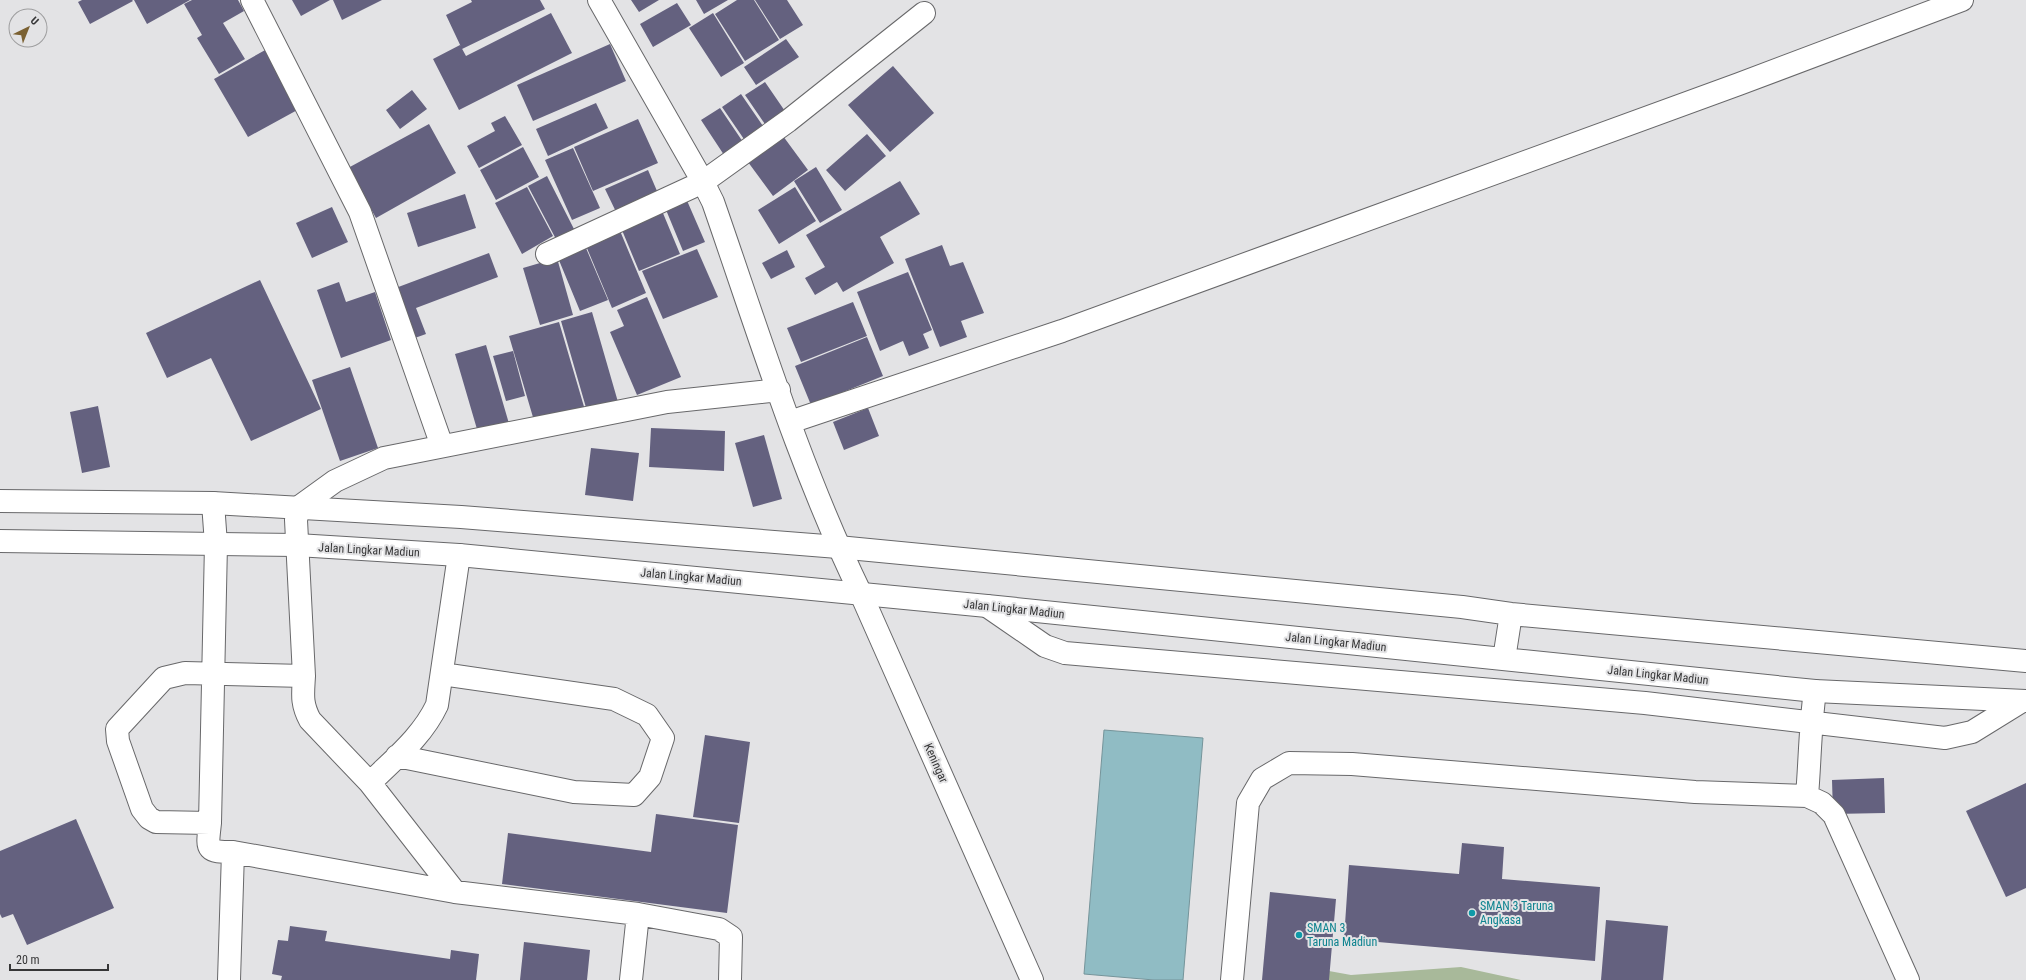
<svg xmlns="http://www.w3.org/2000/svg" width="2026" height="980" viewBox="0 0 2026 980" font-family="'Roboto Condensed',sans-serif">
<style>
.green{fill:#a8b99a}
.water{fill:#90bcc4;stroke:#75949a}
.building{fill:#64617f}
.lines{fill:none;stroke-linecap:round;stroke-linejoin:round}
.minor-casing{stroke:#68686a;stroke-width:24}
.major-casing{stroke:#68686a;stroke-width:24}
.minor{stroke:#fff;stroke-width:22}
.major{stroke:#fff;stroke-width:22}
.culture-dot{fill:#0f9aa8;stroke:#e3e3e5;stroke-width:1.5}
.labels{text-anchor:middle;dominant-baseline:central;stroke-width:4;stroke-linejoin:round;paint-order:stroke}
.street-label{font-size:12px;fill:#363637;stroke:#e3e3e5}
.culture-label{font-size:12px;fill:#0d838f;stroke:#e3e3e5;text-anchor:start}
</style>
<rect width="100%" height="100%" fill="#e3e3e5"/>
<path class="green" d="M 1461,967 L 1521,980 L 1329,980 L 1329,971 L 1351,975 Z"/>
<path class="water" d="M 1104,730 L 1203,738 L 1183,980 L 1154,980 L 1084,974 Z"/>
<path class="building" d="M 82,0 L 132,0 L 133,1 L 90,24 L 78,2 Z
M 134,0 L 190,0 L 147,24 Z
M 192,0 L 238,0 L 244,11 L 223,23 L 245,59 L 219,74 L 197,38 L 202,35 L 184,4 Z
M 292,0 L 330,0 L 301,16 Z
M 333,0 L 382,0 L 342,20 Z
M 471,0 L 540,0 L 545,9 L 462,49 L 446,15 L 472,2 Z
M 631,0 L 659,0 L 639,12 Z
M 696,0 L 728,0 L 704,14 Z
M 737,0 L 754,0 L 779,40 L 745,61 L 715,14 Z
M 755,0 L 787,0 L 803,25 L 780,39 Z
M 677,3 L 691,25 L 653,47 L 640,24 Z
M 551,13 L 572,53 L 459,110 L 433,59 L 460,45 L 466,56 Z
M 713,13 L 744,63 L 721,77 L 689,28 Z
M 786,39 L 799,57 L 756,85 L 744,67 Z
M 610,44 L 626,81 L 533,121 L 517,85 Z
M 267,49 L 301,108 L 248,137 L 214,79 Z
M 893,66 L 934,113 L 890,152 L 848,105 Z
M 765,82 L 789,117 L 769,130 L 745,95 Z
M 412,90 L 427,109 L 400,129 L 386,110 Z
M 741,94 L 767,132 L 748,145 L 722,107 Z
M 596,103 L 608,128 L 548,156 L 536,129 Z
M 720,108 L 745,145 L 726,158 L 701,120 Z
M 505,116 L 522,145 L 479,168 L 467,146 L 495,131 L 491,123 Z
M 638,119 L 658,163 L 593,191 L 574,147 Z
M 429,124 L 456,173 L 376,218 L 348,168 Z
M 867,134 L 886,156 L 845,191 L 826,170 Z
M 783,136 L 808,170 L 773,196 L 748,162 Z
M 523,147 L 539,177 L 496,200 L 480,170 Z
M 573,148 L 600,208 L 572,220 L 545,160 Z
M 816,167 L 842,210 L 820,223 L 794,181 Z
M 648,170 L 660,198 L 618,216 L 605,189 Z
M 547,176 L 575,231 L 557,241 L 528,186 Z
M 900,181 L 920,214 L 880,237 L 894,263 L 843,292 L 837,282 L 815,295 L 805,278 L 825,267 L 806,235 Z
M 527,187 L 553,236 L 522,254 L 495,203 Z
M 795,187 L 816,221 L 779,244 L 758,210 Z
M 465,194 L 476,228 L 418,247 L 407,213 Z
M 685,196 L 705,242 L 683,251 L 664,205 Z
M 660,206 L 680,254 L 639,271 L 619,223 Z
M 332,207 L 348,242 L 312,258 L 296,223 Z
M 618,226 L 646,293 L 612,308 L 584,241 Z
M 583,241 L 608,300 L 580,311 L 556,253 Z
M 942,245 L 950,266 L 963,262 L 984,313 L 961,321 L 967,337 L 940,347 L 905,259 Z
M 697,249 L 718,297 L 663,319 L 642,271 Z
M 787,250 L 795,267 L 771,279 L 762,263 Z
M 489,253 L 498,277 L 416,308 L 426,334 L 412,339 L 393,289 Z
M 557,258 L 573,315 L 540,325 L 523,268 Z
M 908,272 L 932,330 L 923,334 L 929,348 L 909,356 L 903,341 L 880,351 L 857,292 Z
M 260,280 L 321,409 L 251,441 L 211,358 L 167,378 L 146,333 Z
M 339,282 L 346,302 L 375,292 L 391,340 L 341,358 L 317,290 Z
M 647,297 L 681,377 L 637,395 L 610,332 L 624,326 L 617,310 Z
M 853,302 L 867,336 L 801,362 L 787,328 Z
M 592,312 L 618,402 L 587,411 L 561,321 Z
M 559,322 L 585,410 L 535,424 L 509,336 Z
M 867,337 L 883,376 L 811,405 L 795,366 Z
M 486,345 L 510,427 L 479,436 L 455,354 Z
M 513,351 L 525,396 L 506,401 L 493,356 Z
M 350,367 L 378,448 L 340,461 L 312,380 Z
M 98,406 L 110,467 L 82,473 L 70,412 Z
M 868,408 L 879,436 L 844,450 L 833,422 Z
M 651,428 L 725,431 L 724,471 L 649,467 Z
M 764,435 L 782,499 L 753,507 L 735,443 Z
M 591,448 L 639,453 L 633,501 L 585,495 Z
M 705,735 L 750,742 L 739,823 L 693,817 Z
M 1884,778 L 1885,813 L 1833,814 L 1832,780 Z
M 2026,783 L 2026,888 L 2006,897 L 1966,811 Z
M 656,814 L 738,825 L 727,913 L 502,884 L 508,833 L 651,852 Z
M 76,819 L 114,908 L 27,945 L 13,914 L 2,918 L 0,914 L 0,851 Z
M 1462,843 L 1504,847 L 1502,879 L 1600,887 L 1595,961 L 1344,939 L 1349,865 L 1459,874 Z
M 1270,892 L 1336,899 L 1329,980 L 1262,980 Z
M 1606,920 L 1668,926 L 1663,980 L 1601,980 Z
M 290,926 L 327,931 L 325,941 L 450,959 L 451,950 L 479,954 L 476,980 L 281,980 L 282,976 L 272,974 L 278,940 L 288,941 Z
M 524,942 L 590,950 L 587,980 L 520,980 Z"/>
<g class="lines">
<defs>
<path id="minor" d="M 252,0 L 360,212 L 442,446
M 599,0 L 703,182 L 713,202 C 759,334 800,469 861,594 L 1032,980
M 547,254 L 703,182 L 788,121 L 924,13
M 790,422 L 1062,331 L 1739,84 L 1962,0
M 213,503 L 216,544 L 210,823 C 207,850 205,852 233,852 L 455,892 L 638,914 L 719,929 L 731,937 L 730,980
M 987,606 L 1045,646 L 1065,653 L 1645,703 L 1945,738 L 1972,732 L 2022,701
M 397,756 L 574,792 L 634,795 L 650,777 L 663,738 L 647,715 L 614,699 L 442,674
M 370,783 C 394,759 422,737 437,705 L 459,555
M 1807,796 L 1822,803 L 1834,815 L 1908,980
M 210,823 L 156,822 L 149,818 L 142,809 L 118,741 L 117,729 L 164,678 L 185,673 L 304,676
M 455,892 L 370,783 L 310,720 C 301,703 303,694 304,676 L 296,520 L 299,507 L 335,481 L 384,458 L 667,402 L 779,390
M 229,980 L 233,852
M 631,980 L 638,914
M 1232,980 L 1248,803 L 1262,779 L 1289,763 L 1352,764 L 1695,792 L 1807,796 C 1810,761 1810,726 1815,691"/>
<path id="major" d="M 0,501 L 213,503 L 461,517 L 838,547 L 1462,607 L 1511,614 L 2026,661
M 0,541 L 297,545 L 459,555 L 987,606 L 1815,691 L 2026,701
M 1504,659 L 1511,614"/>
</defs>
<use href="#minor" class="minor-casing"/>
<use href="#major" class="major-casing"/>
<use href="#minor" class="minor"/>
<use href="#major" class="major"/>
</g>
<g class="culture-dot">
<circle cx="1472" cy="913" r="4"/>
<circle cx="1299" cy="935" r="4"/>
</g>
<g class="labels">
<g class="street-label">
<text transform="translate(369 550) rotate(3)">Jalan Lingkar Madiun</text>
<text transform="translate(691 577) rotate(5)">Jalan Lingkar Madiun</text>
<text transform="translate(1014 609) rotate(6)">Jalan Lingkar Madiun</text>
<text transform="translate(1336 642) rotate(6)">Jalan Lingkar Madiun</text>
<text transform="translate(1658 675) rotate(6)">Jalan Lingkar Madiun</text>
<text transform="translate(936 763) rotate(66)">Keningar</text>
</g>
<g class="culture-label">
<text x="1480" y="906">SMAN 3 Taruna<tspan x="1480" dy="14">Angkasa</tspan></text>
<text x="1307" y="928">SMAN 3<tspan x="1307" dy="14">Taruna Madiun</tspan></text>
</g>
</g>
<g transform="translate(28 28) rotate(43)"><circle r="19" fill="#e3e3e5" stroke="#9e9e9f"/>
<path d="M0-3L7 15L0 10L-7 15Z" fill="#7b6132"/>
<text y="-6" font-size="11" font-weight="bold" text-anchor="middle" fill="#363637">U</text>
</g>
<path d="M10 964v6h98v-6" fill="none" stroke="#363637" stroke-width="2"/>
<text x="16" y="964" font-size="12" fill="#363637" stroke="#e3e3e5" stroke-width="3" paint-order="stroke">20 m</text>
</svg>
